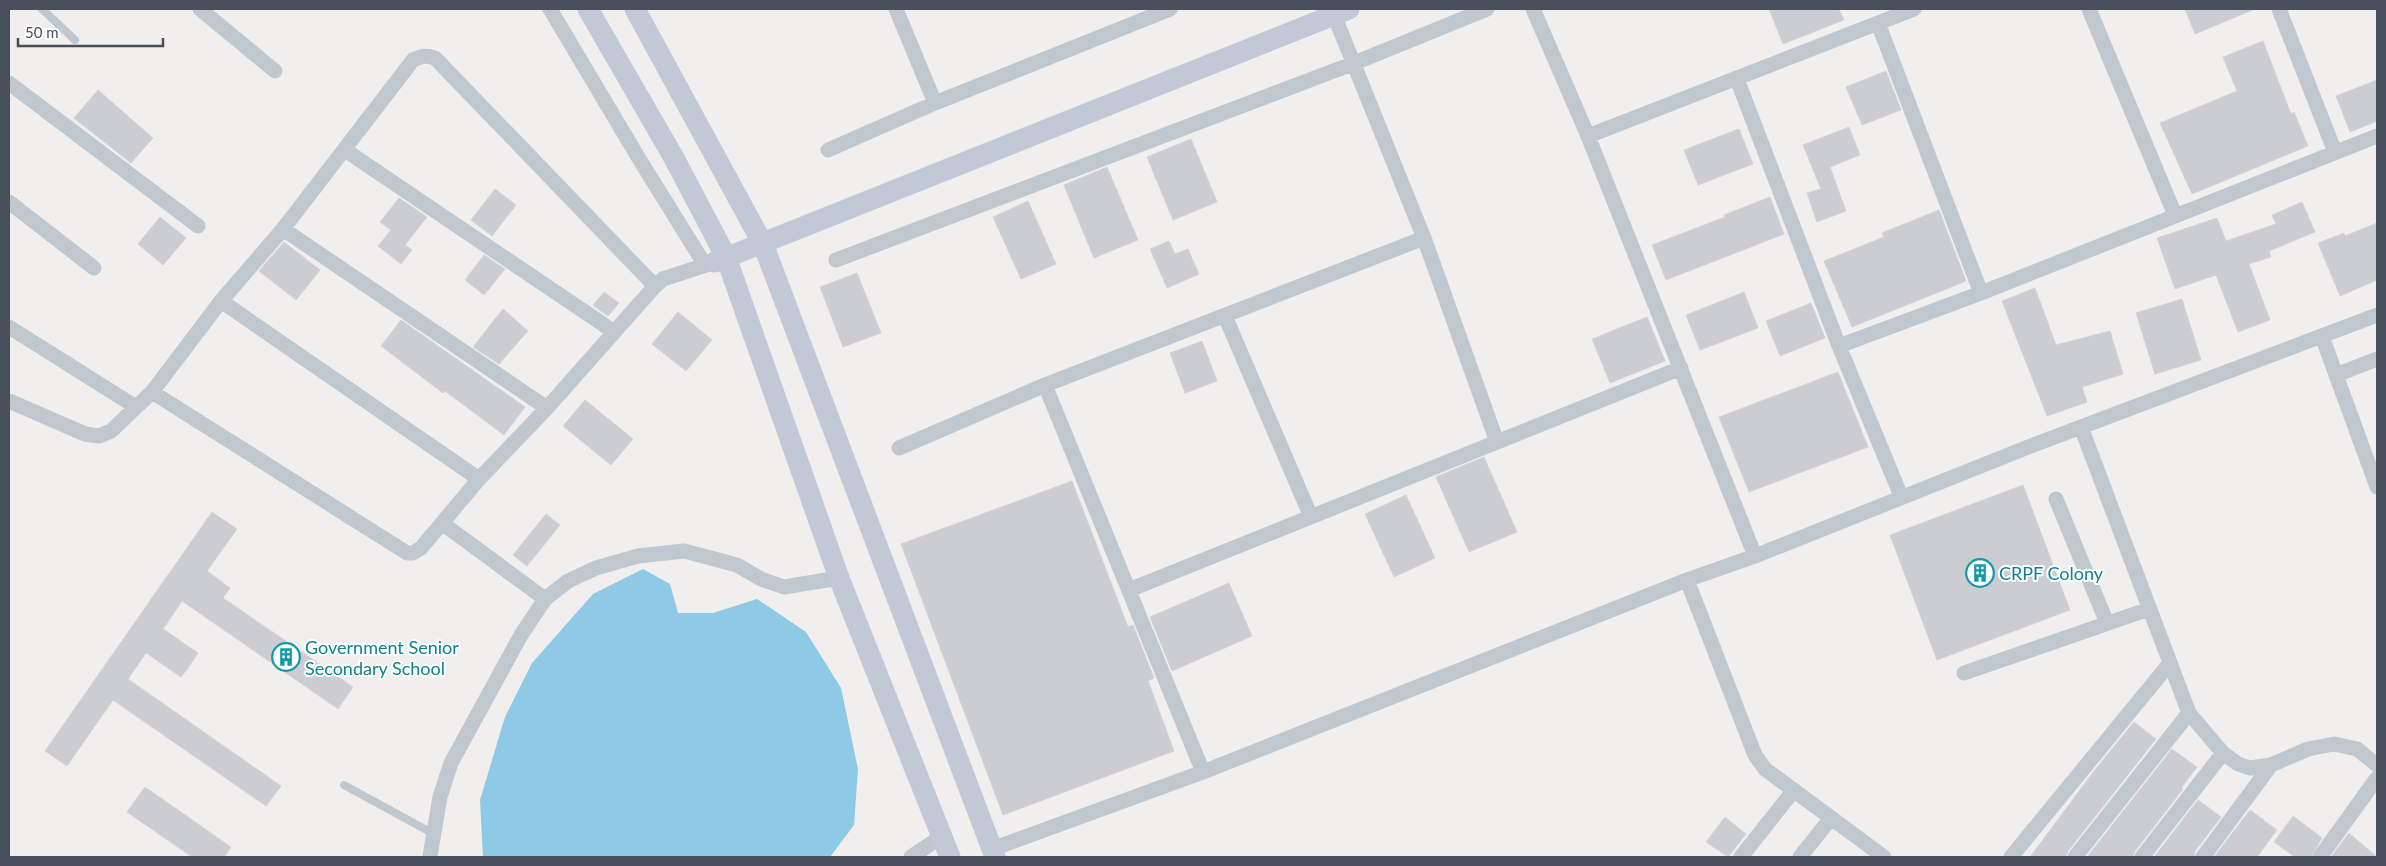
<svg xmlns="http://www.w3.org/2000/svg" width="2386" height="866" viewBox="0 0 2386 866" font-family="Lato,sans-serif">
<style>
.water{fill:#8ecae6}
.building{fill:#cbcdd2;stroke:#d2d4d9}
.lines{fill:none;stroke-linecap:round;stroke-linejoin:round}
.lane{stroke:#bfc7cf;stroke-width:8}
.street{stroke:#bfc7cf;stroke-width:15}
.secondary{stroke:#c2c9d6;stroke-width:21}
.labels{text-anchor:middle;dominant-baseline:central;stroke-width:4;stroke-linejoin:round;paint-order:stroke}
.culture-label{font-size:18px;fill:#0d838f;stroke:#fff;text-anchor:start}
</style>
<rect width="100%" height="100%" fill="#f1eeee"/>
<path class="water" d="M 643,569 L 670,584 L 678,613 L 713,613 L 757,599 L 806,632 L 841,688 L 858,769 L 854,825 L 830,857 L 483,857 L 480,800 L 505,717 L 532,663 L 593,594 Z"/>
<path class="building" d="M 1769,9 L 1839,9 L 1844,20 L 1783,44 Z
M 2185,9 L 2255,9 L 2195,34 Z
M 2263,41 L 2291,114 L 2294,112 L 2308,146 L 2192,194 L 2160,123 L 2237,91 L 2223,57 Z
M 1886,71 L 1901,110 L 1862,125 L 1846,87 Z
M 2377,80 L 2377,121 L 2350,132 L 2336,96 Z
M 98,90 L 153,138 L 131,163 L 74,118 Z
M 1849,127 L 1860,155 L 1830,167 L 1846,211 L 1817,222 L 1807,193 L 1821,189 L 1803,145 Z
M 1739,129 L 1753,164 L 1698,185 L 1684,150 Z
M 1191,139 L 1217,202 L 1173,220 L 1147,157 Z
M 1107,167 L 1138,240 L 1094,258 L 1064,185 Z
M 495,189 L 516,205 L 492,236 L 471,220 Z
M 1770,197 L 1784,234 L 1666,280 L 1652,245 L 1725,217 L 1724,215 Z
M 399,198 L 427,217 L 405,245 L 412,250 L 401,264 L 378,246 L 391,230 L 380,222 Z
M 1028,201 L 1056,264 L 1021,279 L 993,217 Z
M 2302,202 L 2315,232 L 2269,251 L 2271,257 L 2249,264 L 2270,320 L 2238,332 L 2216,275 L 2175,289 L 2157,238 L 2217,218 L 2226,241 L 2276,224 L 2272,215 Z
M 1939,210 L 1966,281 L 1852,327 L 1824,261 L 1884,237 L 1882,233 Z
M 160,217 L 186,238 L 163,265 L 138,244 Z
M 2377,223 L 2377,280 L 2340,296 L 2318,243 L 2344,233 L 2345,236 Z
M 1169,241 L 1175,254 L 1188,249 L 1199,274 L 1167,288 L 1150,249 Z
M 284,242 L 320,270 L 296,300 L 259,271 Z
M 484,255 L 505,269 L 484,295 L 465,280 Z
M 857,273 L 881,333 L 843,347 L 820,287 Z
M 2035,288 L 2056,345 L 2110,331 L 2123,374 L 2082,387 L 2087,402 L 2047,416 L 2002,301 Z
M 604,292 L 619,303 L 608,316 L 593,305 Z
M 1744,292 L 1758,328 L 1700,350 L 1686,315 Z
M 2182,299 L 2201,360 L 2155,374 L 2136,313 Z
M 1811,303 L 1825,338 L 1780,356 L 1766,321 Z
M 503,309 L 528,331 L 499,364 L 473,347 Z
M 678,312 L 712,340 L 686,371 L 652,344 Z
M 1647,317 L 1665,361 L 1610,383 L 1592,339 Z
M 401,320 L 525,407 L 504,435 L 445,391 L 443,393 L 381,346 Z
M 1202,341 L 1217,381 L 1185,393 L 1170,353 Z
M 1838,372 L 1868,447 L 1749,492 L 1719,417 Z
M 585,400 L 633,439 L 611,465 L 563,426 Z
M 1484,457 L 1517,532 L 1469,552 L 1436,477 Z
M 1072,481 L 1128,627 L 1133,625 L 1154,678 L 1148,681 L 1174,751 L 1003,815 L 901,544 Z
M 2023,485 L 2070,610 L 1937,660 L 1890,535 Z
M 1406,495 L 1435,558 L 1394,577 L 1365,514 Z
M 212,512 L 237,529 L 207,571 L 230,588 L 223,598 L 353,687 L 338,709 L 182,601 L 163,629 L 198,653 L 188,668 L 181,677 L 146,653 L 128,679 L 281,786 L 266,806 L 113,700 L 67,766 L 45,751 Z
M 546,514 L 560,525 L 527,566 L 513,555 Z
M 1229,583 L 1252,636 L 1172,671 L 1150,617 Z
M 2134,722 L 2156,739 L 2068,851 L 2066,857 L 2030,857 L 2094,771 Z
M 2172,749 L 2197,767 L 2181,788 L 2183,789 L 2135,851 L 2133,857 L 2087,857 Z
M 145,787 L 231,847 L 224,857 L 192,857 L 127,812 Z
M 2198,800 L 2221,817 L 2195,851 L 2194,857 L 2154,857 Z
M 2250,810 L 2277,830 L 2257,857 L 2214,857 Z
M 2293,816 L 2322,838 L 2311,857 L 2295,857 L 2274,842 Z
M 1725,817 L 1746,834 L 1728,857 L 1706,842 Z
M 2349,833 L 2377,857 L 2331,857 Z"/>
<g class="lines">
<path class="lane" d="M 42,9 L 75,40
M 344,785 L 432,833"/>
<path class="street" d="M 200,9 L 275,71
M 550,9 L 638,157 L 705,265
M 896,9 L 935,103
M 1533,9 L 1588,136 L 1755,556
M 2089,9 L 2175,215
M 2279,9 L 2335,152
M 1334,15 L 1424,238 L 1497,442
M 1878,23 L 1981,293
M 1737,79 L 1839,346 L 1901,496
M 9,83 L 198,226
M 1588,136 L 1914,9
M 345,150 L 613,331
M 828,150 L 935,103 L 1170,9
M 9,202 L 94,268
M 283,229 L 547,408
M 836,260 L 1352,64 L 1487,9
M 655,286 L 547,408 L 479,479 L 421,548 L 413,553 L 407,553 L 152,392 L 221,301 L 283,229 L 413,60 C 421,56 426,55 435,58 L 655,286 L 663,279 L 715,262
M 221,301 L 479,479
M 1225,316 L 1311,517
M 9,327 L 136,407
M 2322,336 L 2336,375
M 1839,346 L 1981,293 L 2377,136
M 2377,359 L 2336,375 L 2377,487
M 1045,385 L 1203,772
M 9,401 L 85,434 L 99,436 L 111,431 L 152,392
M 2081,427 L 2189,713 L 2223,753 L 2238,764 L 2250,768 L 2271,765 L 2308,749 L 2334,744 L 2357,749 L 2377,765
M 899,448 L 1045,385 L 1424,238
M 2056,499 L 2107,623
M 442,523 L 545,599
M 1687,580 L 1755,755 L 1765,769 L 1884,857
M 1129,590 L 1681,368
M 1964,673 L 2149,609
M 992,849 L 1203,772 L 1687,580 L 1755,556 L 2036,444 L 2377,315
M 430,856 L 440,797 L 451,763 L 521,635 L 545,599 L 568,581 L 596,568 L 638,556 L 684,551 L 737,565 L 761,579 L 784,587 L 839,578
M 911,857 L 942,836
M 1741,857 L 1794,790
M 1800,857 L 1831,818
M 2011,857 L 2170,663
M 2075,857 L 2189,713
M 2142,857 L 2223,753
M 2203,857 L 2271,765
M 2320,857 L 2377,778"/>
<path class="secondary" d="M 588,9 L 674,158 L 726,257 L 839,578 L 950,857
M 635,9 L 763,244 L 995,857
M 715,262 L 1349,9"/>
</g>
<defs>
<symbol id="building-ring" viewBox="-11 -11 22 22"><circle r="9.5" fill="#fff" stroke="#0f9aa8" stroke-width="1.5"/><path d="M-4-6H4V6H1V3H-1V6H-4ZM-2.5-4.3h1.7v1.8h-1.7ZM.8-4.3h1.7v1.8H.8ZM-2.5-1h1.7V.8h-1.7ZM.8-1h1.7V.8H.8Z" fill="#0f9aa8"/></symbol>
</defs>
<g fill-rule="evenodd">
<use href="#building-ring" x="1964" y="557" width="32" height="32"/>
<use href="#building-ring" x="270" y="641" width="32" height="32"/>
</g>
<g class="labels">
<g class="culture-label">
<text x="1999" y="573">CRPF Colony</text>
<text x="305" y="647">Government Senior<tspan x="305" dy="21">Secondary School</tspan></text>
</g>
</g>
<rect width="2386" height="866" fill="none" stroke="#474f5a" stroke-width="20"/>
<path d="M18 38v8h145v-8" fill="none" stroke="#474f5a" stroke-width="2.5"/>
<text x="25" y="38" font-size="15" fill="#474f5a" stroke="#ffffff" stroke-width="4" paint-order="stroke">50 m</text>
</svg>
